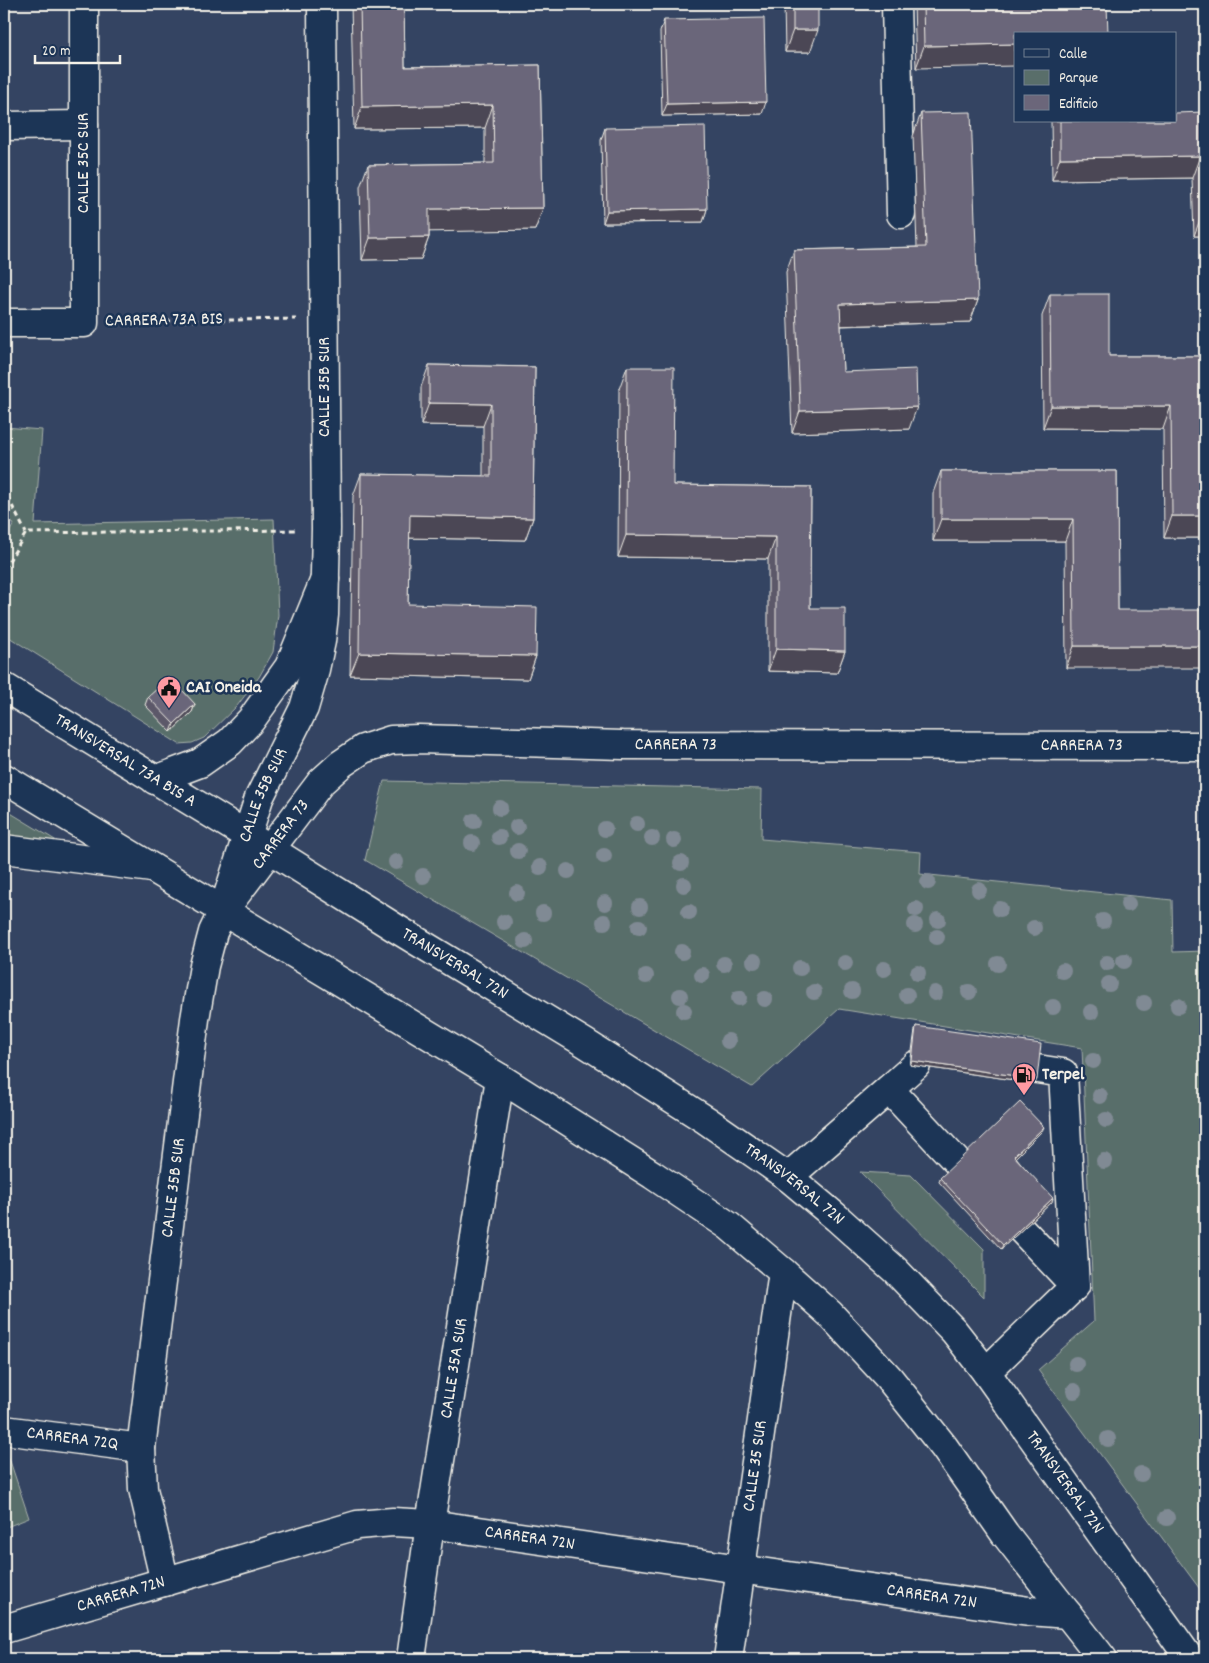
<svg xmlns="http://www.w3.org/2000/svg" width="1209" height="1663" viewBox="0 0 1209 1663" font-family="Dekko,sans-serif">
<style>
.green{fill:#596e6a;stroke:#a6b0a9}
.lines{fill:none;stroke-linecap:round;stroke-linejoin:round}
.minor-casing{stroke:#f4f1e8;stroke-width:31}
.major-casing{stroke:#f4f1e8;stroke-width:31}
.path{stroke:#f4f1e8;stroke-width:3;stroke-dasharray:5 4;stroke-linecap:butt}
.minor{stroke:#1d3557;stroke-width:28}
.major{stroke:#1d3557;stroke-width:28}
.tree{fill:#808a94}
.wall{fill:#5c5869;stroke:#f4f1e8}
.shaded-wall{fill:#4b4755;stroke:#f4f1e8}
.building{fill:#6b667a;stroke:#f4f1e8}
.labels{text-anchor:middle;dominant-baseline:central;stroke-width:5;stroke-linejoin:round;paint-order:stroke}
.street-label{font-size:18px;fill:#f4f1e8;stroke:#1d3557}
.poi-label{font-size:18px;font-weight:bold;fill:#f4f1e8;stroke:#1d3557;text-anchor:start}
</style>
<rect width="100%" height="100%" fill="#344462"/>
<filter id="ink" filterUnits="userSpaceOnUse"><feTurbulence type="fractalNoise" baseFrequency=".02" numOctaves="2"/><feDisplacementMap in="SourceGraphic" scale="10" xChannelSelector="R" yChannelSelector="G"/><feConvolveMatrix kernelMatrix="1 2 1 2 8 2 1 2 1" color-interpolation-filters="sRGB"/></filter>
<g filter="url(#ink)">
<path class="green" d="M 4,427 L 42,430 L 35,524 L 274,519 L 278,615 L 273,652 L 259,677 L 237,706 L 204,738 L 192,743 L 179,744 L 4,634 L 4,541 L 14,524 L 4,518 Z
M 384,781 L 762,789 L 761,839 L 921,852 L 920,874 L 1172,900 L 1173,952 L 1205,951 L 1205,1596 L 1038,1370 L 1094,1321 L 1082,1048 L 839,1009 L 752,1087 L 365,860 Z
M 4,809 L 70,849 L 4,839 Z
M 860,1172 L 911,1175 L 984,1249 L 984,1297 Z
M 4,1449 L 6,1449 L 29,1518 L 4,1528 Z"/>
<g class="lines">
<defs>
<g id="minor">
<path d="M 896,4 L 901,214"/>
<path d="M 4,126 L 84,125"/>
<path d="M 4,323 L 84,323 L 84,4"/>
<path d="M 4,849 L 152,868"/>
<path id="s1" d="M 234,897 L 321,782 L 341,764 L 363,749 L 391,740 L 419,739 L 623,745 L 1205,746"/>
<path d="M 1037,1069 L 1063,1073 L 1075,1286"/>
<path d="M 889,1089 L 916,1065"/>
<path d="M 788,1177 L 889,1089 L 958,1163"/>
<path d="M 986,1372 L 1075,1286 L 1022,1230"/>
<path id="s2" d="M 4,1430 L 141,1448"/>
<path id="s3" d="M 165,1582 L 143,1489 L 141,1448 L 195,1019 L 204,966 L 213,932 L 223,911 L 259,798 L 304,708 L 314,674 L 321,641 L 324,615 L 326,529 L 322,4"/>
<path id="s4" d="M 4,1629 L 357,1525 L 393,1522 L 430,1524 L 1029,1611 L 1068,1614"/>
<path id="s5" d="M 411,1659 L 430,1524 L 500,1078"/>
<path id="s6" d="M 728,1659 L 783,1272"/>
</g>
<g id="major">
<path id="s7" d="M 4,687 L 271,850 L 397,929 L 585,1043 L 706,1120 L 788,1177 L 837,1218 L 895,1270 L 954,1331 L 986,1372 L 1190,1659"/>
<path d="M 4,778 L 500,1078 L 653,1175 L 729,1226 L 783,1272 L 830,1314 L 889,1378 L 944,1447 L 1005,1534 L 1103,1659"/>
<path d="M 155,780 L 200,763 L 230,742 L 251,720 L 289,667 L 325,579"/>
</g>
</defs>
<use href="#minor" class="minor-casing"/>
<use href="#major" class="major-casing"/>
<path class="path" d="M 112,322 L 296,319
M 4,490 L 26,533
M 4,569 L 26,533 L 298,530"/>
<use href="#minor" class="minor"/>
<use href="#major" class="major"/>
</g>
<g class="tree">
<circle cx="500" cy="808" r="8"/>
<circle cx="474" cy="821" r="8"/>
<circle cx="637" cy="824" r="8"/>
<circle cx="517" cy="827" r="8"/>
<circle cx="605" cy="829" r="8"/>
<circle cx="499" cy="837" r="8"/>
<circle cx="652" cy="838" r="8"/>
<circle cx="674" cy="840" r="8"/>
<circle cx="472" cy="843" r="8"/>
<circle cx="518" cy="851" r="8"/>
<circle cx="604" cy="856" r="8"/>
<circle cx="396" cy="862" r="8"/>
<circle cx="681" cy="863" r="8"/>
<circle cx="540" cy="867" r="8"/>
<circle cx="568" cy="871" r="8"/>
<circle cx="423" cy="876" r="8"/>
<circle cx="928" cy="882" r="8"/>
<circle cx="684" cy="885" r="8"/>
<circle cx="979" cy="890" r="8"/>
<circle cx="517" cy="893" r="8"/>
<circle cx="605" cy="903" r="8"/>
<circle cx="1128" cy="904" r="8"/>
<circle cx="640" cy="907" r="8"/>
<circle cx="916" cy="909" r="8"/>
<circle cx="1000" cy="909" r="8"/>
<circle cx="689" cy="912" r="8"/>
<circle cx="543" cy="913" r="8"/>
<circle cx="938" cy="920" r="8"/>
<circle cx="1103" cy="921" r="8"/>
<circle cx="504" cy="922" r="8"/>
<circle cx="604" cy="922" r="8"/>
<circle cx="915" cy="925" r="8"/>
<circle cx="639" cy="927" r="8"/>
<circle cx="1034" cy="928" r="8"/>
<circle cx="937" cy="937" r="8"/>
<circle cx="525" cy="941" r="8"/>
<circle cx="682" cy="952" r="8"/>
<circle cx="754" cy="961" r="8"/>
<circle cx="1124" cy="961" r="8"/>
<circle cx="845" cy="963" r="8"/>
<circle cx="1107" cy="963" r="8"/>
<circle cx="724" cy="964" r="8"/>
<circle cx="998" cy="964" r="8"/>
<circle cx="800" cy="968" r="8"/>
<circle cx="884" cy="969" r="8"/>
<circle cx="1063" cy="971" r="8"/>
<circle cx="918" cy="973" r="8"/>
<circle cx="702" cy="975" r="8"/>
<circle cx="646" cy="976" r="8"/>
<circle cx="1109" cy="984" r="8"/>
<circle cx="852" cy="991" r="8"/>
<circle cx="814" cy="992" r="8"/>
<circle cx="969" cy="992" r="8"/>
<circle cx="935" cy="993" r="8"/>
<circle cx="907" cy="995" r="8"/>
<circle cx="680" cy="996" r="8"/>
<circle cx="739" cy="998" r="8"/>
<circle cx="765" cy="999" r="8"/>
<circle cx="1144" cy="1003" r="8"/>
<circle cx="1178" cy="1006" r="8"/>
<circle cx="1053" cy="1007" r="8"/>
<circle cx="684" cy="1011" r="8"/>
<circle cx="1091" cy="1012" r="8"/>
<circle cx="728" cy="1041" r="8"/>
<circle cx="1093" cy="1061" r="8"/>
<circle cx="1100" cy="1096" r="8"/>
<circle cx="1106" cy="1120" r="8"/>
<circle cx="1104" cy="1161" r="8"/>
<circle cx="1076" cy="1364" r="8"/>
<circle cx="1074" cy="1391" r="8"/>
<circle cx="1108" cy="1439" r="8"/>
<circle cx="1141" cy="1474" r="8"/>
<circle cx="1167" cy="1518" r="8"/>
</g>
<path class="wall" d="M 351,4 L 404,4 L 405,67 L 540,65 L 543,208 L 535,230 L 429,231 L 429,237 L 421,259 L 362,260 L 360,187 L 368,165 L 485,163 L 485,128 L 354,129 Z
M 784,4 L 818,4 L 810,52 L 785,52 Z
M 914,4 L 1107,4 L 916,68 Z
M 664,20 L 762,114 L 662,116 L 660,32 Z
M 1205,112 L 1205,236 L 1194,236 L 1192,178 L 1052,180 L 1051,121 L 1175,121 Z
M 921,113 L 978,300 L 970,322 L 841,326 L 843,372 L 909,429 L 792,433 L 786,272 L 794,250 L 917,247 L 913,136 Z
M 605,128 L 707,209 L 703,222 L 603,223 L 601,140 Z
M 1050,294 L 1109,356 L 1205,356 L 1205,538 L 1164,538 L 1163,429 L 1043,428 L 1042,316 Z
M 429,365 L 535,367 L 533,518 L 525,540 L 409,538 L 408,604 L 536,656 L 528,679 L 350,675 L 353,496 L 361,474 L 483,476 L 483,426 L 421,425 L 421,387 Z
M 627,367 L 673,485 L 811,487 L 810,608 L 845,651 L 837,673 L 768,671 L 768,559 L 618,557 L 619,389 Z
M 941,471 L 1117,471 L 1118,610 L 1066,668 L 1065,541 L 933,541 L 933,493 Z
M 148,697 L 195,704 L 192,712 L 171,732 L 145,705 Z
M 916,1026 L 1037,1079 L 1035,1083 L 910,1065 L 915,1030 Z
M 1042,1131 L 1016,1157 L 1052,1202 L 1001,1249 L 939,1182 L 940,1178 Z"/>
<path class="shaded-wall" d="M 793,30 L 818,30 L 810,52 L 785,52 Z
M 1015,44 L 1015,66 L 916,68 L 924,46 Z
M 766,102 L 762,114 L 662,116 L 667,104 Z
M 493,105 L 485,128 L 354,129 L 362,107 Z
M 1200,156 L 1192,178 L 1052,180 L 1060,158 Z
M 543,208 L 535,230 L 420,232 L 429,209 Z
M 707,209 L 703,222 L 603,223 L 607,211 Z
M 1202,214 L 1205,214 L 1205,236 L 1194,236 Z
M 429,237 L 421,259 L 362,260 L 370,238 Z
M 978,300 L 970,322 L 832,326 L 840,304 Z
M 429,403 L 491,404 L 483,426 L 421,425 Z
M 1051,406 L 1171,406 L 1163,429 L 1043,428 Z
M 917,407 L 909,429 L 792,433 L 800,411 Z
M 410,515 L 533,518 L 525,540 L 402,538 Z
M 1172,516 L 1205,516 L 1205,538 L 1164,538 Z
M 941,519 L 1073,519 L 1065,541 L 933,541 Z
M 626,535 L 776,537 L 768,559 L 618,557 Z
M 1074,646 L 1205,646 L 1205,668 L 1066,668 Z
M 776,649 L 845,651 L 837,673 L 768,671 Z
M 359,653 L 536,656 L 528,679 L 350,675 Z
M 195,704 L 192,712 L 171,732 L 174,724 Z
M 912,1061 L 1037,1079 L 1035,1083 L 910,1065 Z
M 1044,1127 L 1042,1131 L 1013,1160 L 1014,1156 Z
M 1053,1198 L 1052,1202 L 1001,1249 L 1003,1245 Z"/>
<path class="building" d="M 360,4 L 404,4 L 405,67 L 540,65 L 543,208 L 429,209 L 429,237 L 370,238 L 368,165 L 494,163 L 493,105 L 362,107 Z
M 793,4 L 818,4 L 818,30 L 793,30 Z
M 923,4 L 1107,4 L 1108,34 L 1015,34 L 1015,44 L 924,46 Z
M 764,18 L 766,102 L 667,104 L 664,20 Z
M 971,112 L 978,300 L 840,304 L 843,372 L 916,369 L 917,407 L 800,411 L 794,250 L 926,247 L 921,113 Z
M 1205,112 L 1205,214 L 1202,214 L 1200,156 L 1060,158 L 1060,121 L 1175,121 L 1175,113 Z
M 705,126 L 707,209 L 607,211 L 605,128 Z
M 1050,294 L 1109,294 L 1109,356 L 1205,356 L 1205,516 L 1172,516 L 1171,406 L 1051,406 Z
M 429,365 L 535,367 L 533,518 L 410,515 L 408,604 L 537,607 L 536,656 L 359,653 L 361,474 L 491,476 L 491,404 L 429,403 Z
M 627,367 L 674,367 L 673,485 L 811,487 L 810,608 L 845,608 L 845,651 L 776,649 L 776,537 L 626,535 Z
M 941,471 L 1117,471 L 1118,610 L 1205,610 L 1205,646 L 1074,646 L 1073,519 L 941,519 Z
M 170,677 L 195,704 L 174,724 L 148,697 Z
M 916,1026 L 1041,1044 L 1037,1079 L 912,1061 Z
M 1020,1102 L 1044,1127 L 1014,1156 L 1053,1198 L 1003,1245 L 940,1178 Z"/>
</g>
<defs>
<symbol id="civic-pin" viewBox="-11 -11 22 30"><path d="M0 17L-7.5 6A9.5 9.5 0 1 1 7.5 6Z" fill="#ff9aa2" stroke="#1d3557"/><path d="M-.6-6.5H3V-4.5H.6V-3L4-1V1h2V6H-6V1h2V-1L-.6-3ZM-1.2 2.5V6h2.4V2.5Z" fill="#111"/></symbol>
<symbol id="fuel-pin" viewBox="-11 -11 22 30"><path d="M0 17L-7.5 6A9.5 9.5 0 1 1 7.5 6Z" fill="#ff9aa2" stroke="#1d3557"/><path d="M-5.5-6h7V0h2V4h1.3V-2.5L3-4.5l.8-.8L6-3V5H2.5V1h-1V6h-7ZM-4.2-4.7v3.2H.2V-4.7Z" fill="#111"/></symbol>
</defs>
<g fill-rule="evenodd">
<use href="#civic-pin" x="155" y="674" width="28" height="38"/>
<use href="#fuel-pin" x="1010" y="1061" width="28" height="38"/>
</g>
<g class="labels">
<g class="street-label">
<text transform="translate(84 163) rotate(-90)">CALLE 35C SUR</text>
<text transform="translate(164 321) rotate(-1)">CARRERA 73A BIS</text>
<text transform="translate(325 387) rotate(-90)">CALLE 35B SUR</text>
<text stroke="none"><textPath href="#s1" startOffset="512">CARRERA 73</textPath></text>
<text stroke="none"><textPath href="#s1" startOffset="918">CARRERA 73</textPath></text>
<text stroke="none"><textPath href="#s7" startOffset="142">TRANSVERSAL 73A BIS A</textPath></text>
<text stroke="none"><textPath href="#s3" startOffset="804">CALLE 35B SUR</textPath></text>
<text stroke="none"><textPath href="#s1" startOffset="78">CARRERA 73</textPath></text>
<text stroke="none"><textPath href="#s7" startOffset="529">TRANSVERSAL 72N</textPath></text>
<text stroke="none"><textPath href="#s7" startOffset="934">TRANSVERSAL 72N</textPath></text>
<text stroke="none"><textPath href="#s3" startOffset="399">CALLE 35B SUR</textPath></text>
<text stroke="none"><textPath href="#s5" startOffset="294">CALLE 35A SUR</textPath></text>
<text stroke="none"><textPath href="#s2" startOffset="69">CARRERA 72Q</textPath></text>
<text stroke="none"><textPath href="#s6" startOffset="195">CALLE 35 SUR</textPath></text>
<text stroke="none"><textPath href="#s7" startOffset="1339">TRANSVERSAL 72N</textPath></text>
<text stroke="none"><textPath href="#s4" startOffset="542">CARRERA 72N</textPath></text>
<text stroke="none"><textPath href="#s4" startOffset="122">CARRERA 72N</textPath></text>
<text stroke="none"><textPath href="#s4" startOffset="948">CARRERA 72N</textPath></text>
</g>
<g class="poi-label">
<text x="186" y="688">CAI Oneida</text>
<text x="1042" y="1075">Terpel</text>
</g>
</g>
<rect width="1209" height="1663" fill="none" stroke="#1d3557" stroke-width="20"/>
<rect x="10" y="10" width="1189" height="1643" fill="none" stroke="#f4f1e8" stroke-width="2" filter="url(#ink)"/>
<rect x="1014" y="32" width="162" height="90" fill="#1d3557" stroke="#738091"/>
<rect x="1024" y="49" width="25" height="8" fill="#1d3557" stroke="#738091"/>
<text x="1059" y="58" font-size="15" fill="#f4f1e8">Calle</text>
<rect x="1024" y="70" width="25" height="15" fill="#596e6a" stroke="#738091"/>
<text x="1059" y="82" font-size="15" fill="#f4f1e8">Parque</text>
<rect x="1024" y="95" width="25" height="15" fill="#6b667a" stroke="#738091"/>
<text x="1059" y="108" font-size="15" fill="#f4f1e8">Edificio</text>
<path d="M35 55v8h85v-8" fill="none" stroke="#f4f1e8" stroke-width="2.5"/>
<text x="42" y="55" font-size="15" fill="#f4f1e8" stroke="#1d3557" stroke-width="4" paint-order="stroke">20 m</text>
</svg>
